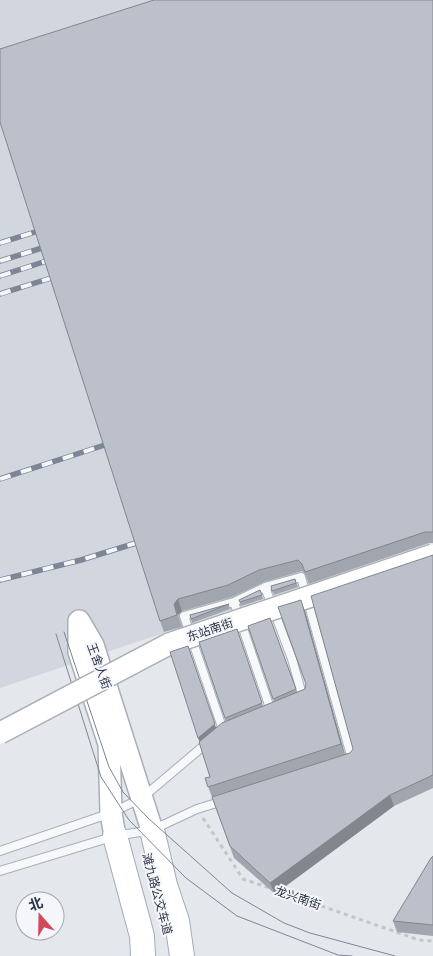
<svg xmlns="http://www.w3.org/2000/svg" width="433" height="956" viewBox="0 0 433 956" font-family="'Asap Condensed','Noto Sans SC',sans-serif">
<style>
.built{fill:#d2d6de}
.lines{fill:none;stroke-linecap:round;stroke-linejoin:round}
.lane-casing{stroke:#a9aeb7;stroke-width:10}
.secondary-casing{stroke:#a9aeb7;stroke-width:24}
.primary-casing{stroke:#a3abb8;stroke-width:26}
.path{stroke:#c2c5cb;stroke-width:3;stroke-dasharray:4 4;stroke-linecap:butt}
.lane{stroke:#f7f8fa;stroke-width:8}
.secondary{stroke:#fff;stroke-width:21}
.primary{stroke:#fff;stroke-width:24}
.tram{stroke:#7d8696;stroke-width:1}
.rail-casing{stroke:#7d8696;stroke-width:5.5}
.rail{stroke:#f4f6f9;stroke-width:4;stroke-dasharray:11;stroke-linecap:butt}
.secondary-bridge-casing{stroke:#a9aeb7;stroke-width:24;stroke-linecap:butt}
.secondary-bridge{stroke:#fff;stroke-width:21}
.wall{fill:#a1a5ae}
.shaded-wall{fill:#83868d}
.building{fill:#bbc0ca;stroke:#83868d}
.labels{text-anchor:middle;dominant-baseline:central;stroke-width:4;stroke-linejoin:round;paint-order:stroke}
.street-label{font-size:12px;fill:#2b3445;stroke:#f4f6f9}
</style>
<rect width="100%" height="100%" fill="#e4e7ec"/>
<path class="built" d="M 0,0 L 433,0 L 433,542 L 0,688 Z"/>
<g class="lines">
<defs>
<path id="lane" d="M 265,587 L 292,659 L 303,698
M 234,602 L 271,711
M 223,730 L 184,616 L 234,602 L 265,587 L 301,577 L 352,759 L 348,760
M 0,851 L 111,813 L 142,798 L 207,743
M 0,871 L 115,836 L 152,830 L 197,809 L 223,801"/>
<path id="secondary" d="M 79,621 L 93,645 L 152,830
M 79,622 L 79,652 L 109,744 L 111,813 L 115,836"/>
<path id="primary" d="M 152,830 L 165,885 L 177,921 L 182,956
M 115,836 L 142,936 L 143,956"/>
</defs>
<use href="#lane" class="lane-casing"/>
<use href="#secondary" class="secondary-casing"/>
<use href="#primary" class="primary-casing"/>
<path class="path" d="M 203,818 L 243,879 L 270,888
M 276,890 L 419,940 L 433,941"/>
<use href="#lane" class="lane"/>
<use href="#secondary" class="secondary"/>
<use href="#primary" class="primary"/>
<path class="tram" d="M 64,632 L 109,767 L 123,792 L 148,818 L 232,893 L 284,923 L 310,933 L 395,956
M 56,634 L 101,777 L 129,820 L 186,878 L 237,916 L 338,955 L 352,956"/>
<defs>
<path id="rail" d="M 0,243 L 48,228
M 0,261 L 55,244
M 0,276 L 59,257
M 0,294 L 64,274
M 0,479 L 117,441
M 0,580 L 81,560 L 149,539"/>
</defs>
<use href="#rail" class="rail-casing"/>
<use href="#rail" class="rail"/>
<defs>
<path id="secondary-bridge" d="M 0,733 L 169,644 L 433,555"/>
</defs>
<use href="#secondary-bridge" class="secondary-bridge-casing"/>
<use href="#secondary-bridge" class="secondary-bridge"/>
</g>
<path class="wall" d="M 433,0 L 433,543 L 429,543 L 309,584 L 305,574 L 302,571 L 264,582 L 232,597 L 182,611 L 178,615 L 182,627 L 164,632 L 160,621 Z
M 433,555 L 433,788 L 394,806 L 275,894 L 234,858 L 205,778 L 210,777 L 199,742 L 188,646 L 216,728 L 226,722 L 199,642 L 237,629 L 263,706 L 274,702 L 248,626 L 270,618 L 297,692 L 305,689 L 306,684 L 305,611 L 345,754 L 350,753 L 353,749 Z
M 295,579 L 298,587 L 274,595 L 271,586 Z
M 260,590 L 263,599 L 241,606 L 239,600 Z
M 229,604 L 230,609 L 192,623 L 190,615 Z
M 433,856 L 433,936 L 397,932 L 393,921 Z"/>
<path class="shaded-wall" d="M 178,599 L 182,611 L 178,615 L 182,627 L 174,604 Z
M 301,600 L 305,611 L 345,755 L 341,744 Z
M 188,646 L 216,728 L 200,742 L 198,738 Z
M 390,795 L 394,806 L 275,894 L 270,883 Z"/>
<path class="building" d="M 154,0 L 433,0 L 433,532 L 425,532 L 305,572 L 302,564 L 298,560 L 259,570 L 228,585 L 178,599 L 174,604 L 177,615 L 160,621 L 0,122 L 0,49 Z
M 433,555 L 433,775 L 390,795 L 270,883 L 230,846 L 212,797 L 350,753 L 353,749 L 311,596 Z
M 295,579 L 296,583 L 272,591 L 271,586 Z
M 260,590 L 262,595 L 240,602 L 239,600 Z
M 301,600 L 341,744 L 208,787 L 205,778 L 210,777 L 199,742 L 222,723 L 305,689 L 306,684 L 278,607 Z
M 229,604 L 191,619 L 190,615 Z
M 270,618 L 296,689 L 273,699 L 248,626 Z
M 237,629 L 262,703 L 225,718 L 199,642 Z
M 188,646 L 215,724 L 198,738 L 170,652 Z
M 433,856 L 433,925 L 393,921 L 431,858 Z"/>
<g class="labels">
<g class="street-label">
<text transform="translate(210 630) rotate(-19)">东站南街</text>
<text transform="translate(99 666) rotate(70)">王舍人街</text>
<text transform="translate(157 894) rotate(75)">滩九路公交车道</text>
<text transform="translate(298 898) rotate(19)">龙兴南街</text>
</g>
</g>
<g transform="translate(40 916) rotate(340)"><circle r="24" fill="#f4f6f9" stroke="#a4a8b1"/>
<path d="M0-4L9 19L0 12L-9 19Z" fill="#d1495b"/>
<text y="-8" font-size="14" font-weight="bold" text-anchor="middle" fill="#2b3445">北</text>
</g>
</svg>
